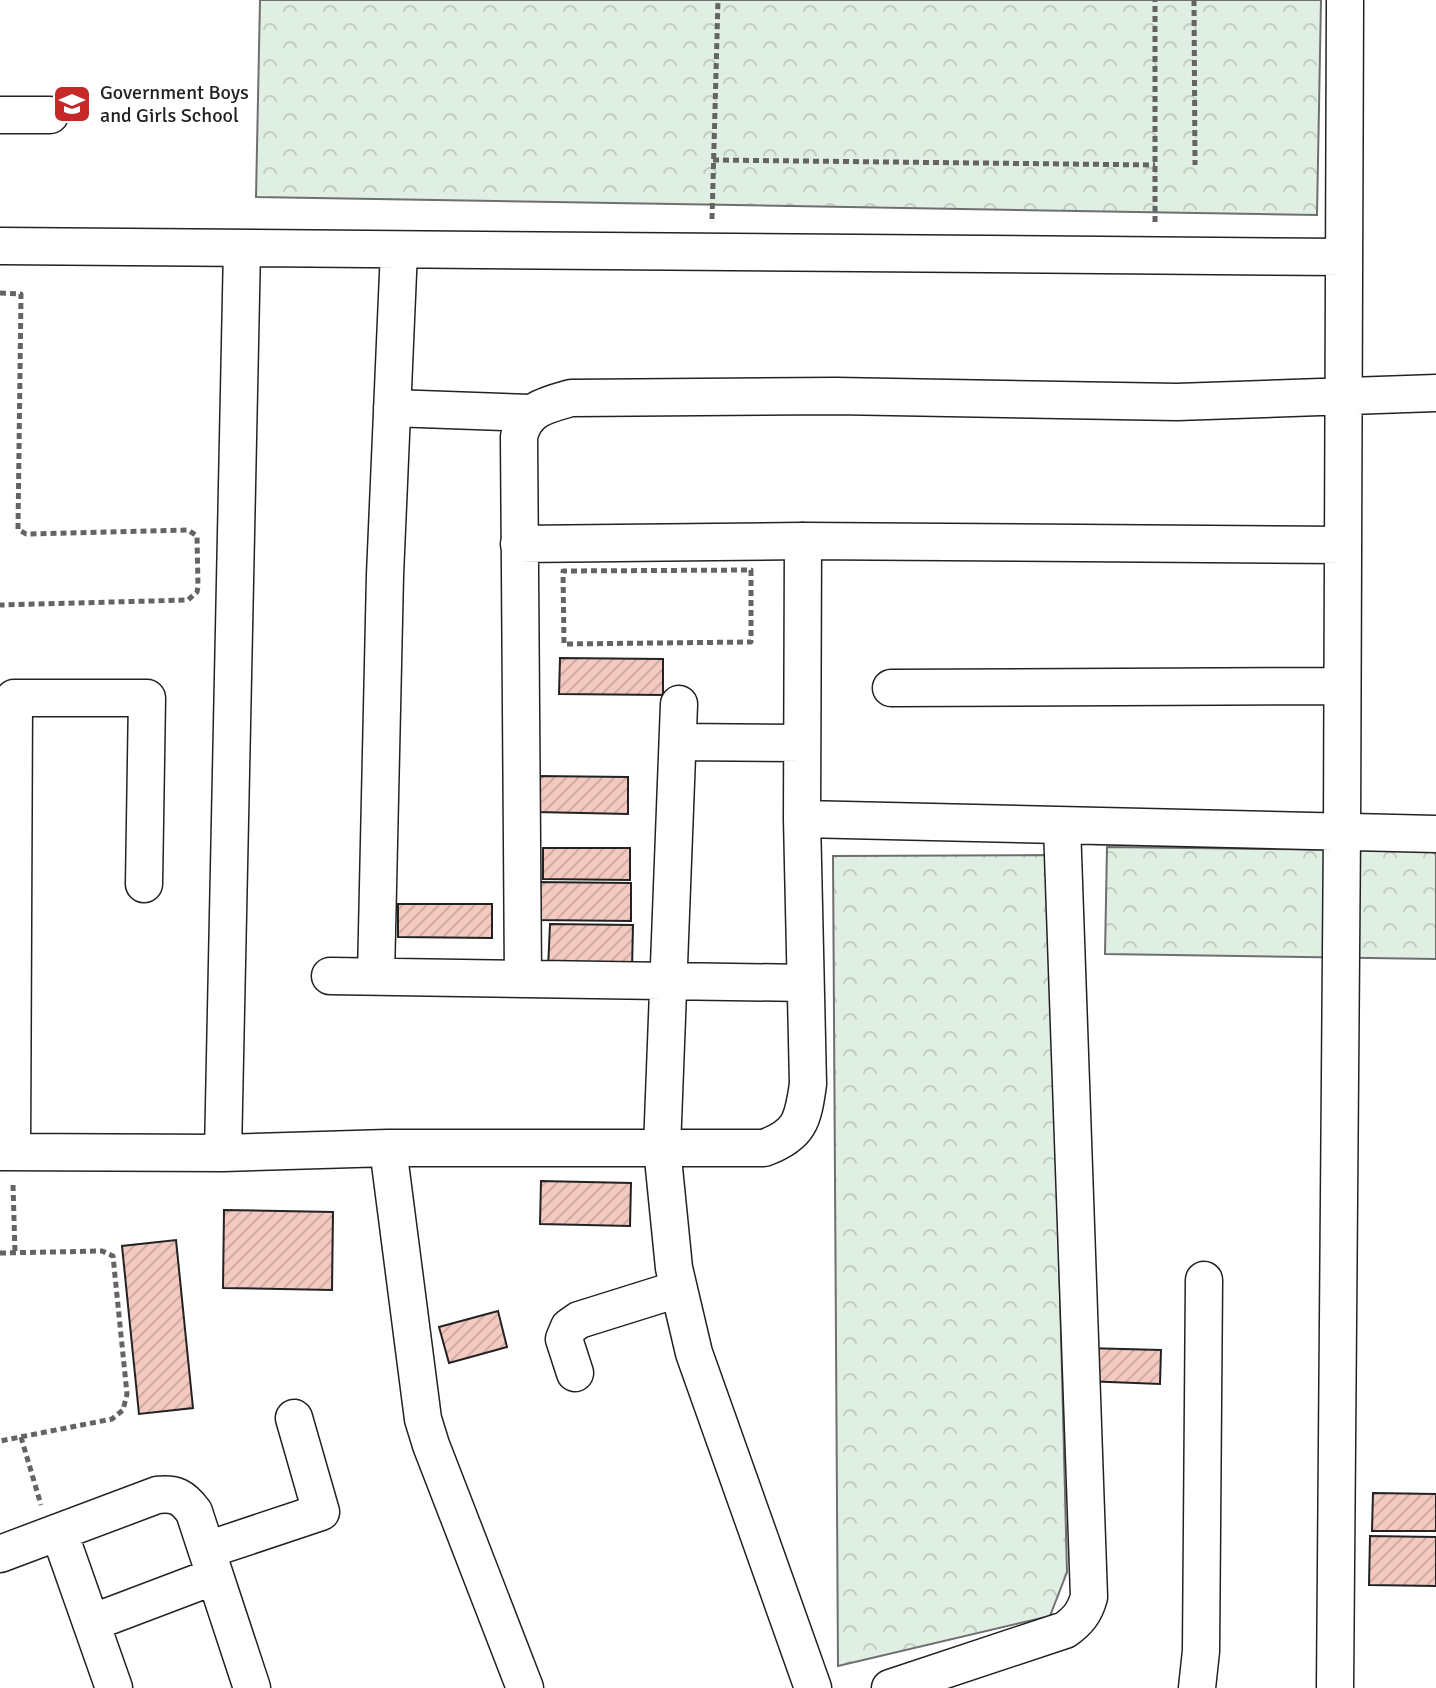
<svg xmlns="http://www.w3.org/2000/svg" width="1436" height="1688" viewBox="0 0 1436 1688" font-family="Signika,sans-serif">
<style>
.forest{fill:url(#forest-crowns);stroke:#6f6f6f;stroke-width:2}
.building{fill:url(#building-hatch);stroke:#222;stroke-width:2}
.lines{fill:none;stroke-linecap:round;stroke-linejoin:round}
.minor-casing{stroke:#222;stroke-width:39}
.path{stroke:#646464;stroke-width:5;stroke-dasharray:6 4;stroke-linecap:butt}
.minor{stroke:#fff;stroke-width:36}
.labels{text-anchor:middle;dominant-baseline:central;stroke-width:6;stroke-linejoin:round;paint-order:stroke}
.poi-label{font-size:20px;fill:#222;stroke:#fff;text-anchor:start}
</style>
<defs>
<pattern id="forest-crowns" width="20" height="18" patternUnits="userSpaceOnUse" patternTransform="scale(2)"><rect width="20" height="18" fill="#e0efe3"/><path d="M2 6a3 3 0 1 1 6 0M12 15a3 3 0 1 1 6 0" fill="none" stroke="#c0cdc2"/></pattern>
<pattern id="building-hatch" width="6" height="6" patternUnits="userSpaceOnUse" patternTransform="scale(2)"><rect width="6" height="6" fill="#f3c9c0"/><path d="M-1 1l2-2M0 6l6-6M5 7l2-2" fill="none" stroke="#d0aca5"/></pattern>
</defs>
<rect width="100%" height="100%" fill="#fff"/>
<path class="forest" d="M 260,0 L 1321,0 L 1317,215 L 256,197 Z
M 1107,847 L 1436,851 L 1436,959 L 1105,954 Z
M 1049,855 L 1067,1572 L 1050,1616 L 838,1666 L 833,856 Z"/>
<path class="building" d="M 560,658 L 663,659 L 663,695 L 559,694 Z
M 537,776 L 628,777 L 628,814 L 536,812 Z
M 543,848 L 630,848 L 630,880 L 543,879 Z
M 535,882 L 631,883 L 631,921 L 534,920 Z
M 398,904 L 492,904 L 492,938 L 398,937 Z
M 550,924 L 633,925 L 632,970 L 548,969 Z
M 541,1181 L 631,1183 L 630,1226 L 540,1224 Z
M 224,1210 L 333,1212 L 332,1290 L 223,1288 Z
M 176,1240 L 193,1408 L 139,1414 L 122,1246 Z
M 498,1311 L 507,1347 L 449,1363 L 439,1327 Z
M 1085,1348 L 1161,1350 L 1160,1384 L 1084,1381 Z
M 1373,1493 L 1436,1494 L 1436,1531 L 1372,1531 Z
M 1370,1536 L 1436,1537 L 1436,1586 L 1369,1585 Z"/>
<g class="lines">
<defs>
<path id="minor" d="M 0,115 L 50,115
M 0,246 L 1344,257
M 392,408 L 530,413
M 519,544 L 803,541 L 1342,545
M 891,688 L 1342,686
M 679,704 L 662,1148 L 674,1268 L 694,1353 L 813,1688
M 678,742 L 802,743
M 802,819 L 1436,834
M 330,976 L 805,983
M 376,976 L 385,575 L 399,250
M 523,978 L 519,437 C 525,409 546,405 571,398 L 836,396 L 1177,402 L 1436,393
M 388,1148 L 423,1419 L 431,1445 L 525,1688
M 0,1152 L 223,1153 L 388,1148 L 764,1148 C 800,1135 803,1120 808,1084 L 802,819 L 803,541
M 12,1152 L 14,698 L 147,698 L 144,884
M 223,1153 L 242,248
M 575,1373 L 564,1339 L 569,1327 L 579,1320 L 678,1289
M 59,1532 L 114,1688
M 207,1550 L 321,1512 L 294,1418
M 0,1554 L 157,1495 C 176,1493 183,1497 194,1512 L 252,1688
M 91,1623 L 215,1576
M 890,1688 L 1065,1630 C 1078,1621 1085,1612 1089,1597 L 1062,826
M 1197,1688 L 1201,1651 L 1204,1280
M 1335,1688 L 1342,832 L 1345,0"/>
</defs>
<use href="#minor" class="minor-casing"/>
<path class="path" d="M 1194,0 L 1195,165
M 713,160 L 1155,165
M 712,219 L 718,0
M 1155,222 L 1155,0
M 0,293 L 21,294 L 18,529 L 26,534 L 188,530 L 197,536 L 198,587 L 197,592 L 188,600 L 0,605
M 751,570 L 751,642 L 564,644 L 563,571 Z
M 13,1185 L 15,1253
M 0,1253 L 102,1251 L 113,1256 L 127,1394 L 123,1410 L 112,1419 L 0,1441
M 21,1437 L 41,1505"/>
<use href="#minor" class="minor"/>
</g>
<defs>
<symbol id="school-square" viewBox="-11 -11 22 22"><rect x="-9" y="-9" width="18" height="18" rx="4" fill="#c62828" stroke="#fff"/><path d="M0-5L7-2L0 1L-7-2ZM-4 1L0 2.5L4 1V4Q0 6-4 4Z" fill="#fff"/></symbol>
</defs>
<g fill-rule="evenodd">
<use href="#school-square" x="50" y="82" width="44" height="44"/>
</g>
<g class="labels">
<g class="poi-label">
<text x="100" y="92">Government Boys<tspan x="100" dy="23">and Girls School</tspan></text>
</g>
</g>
</svg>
